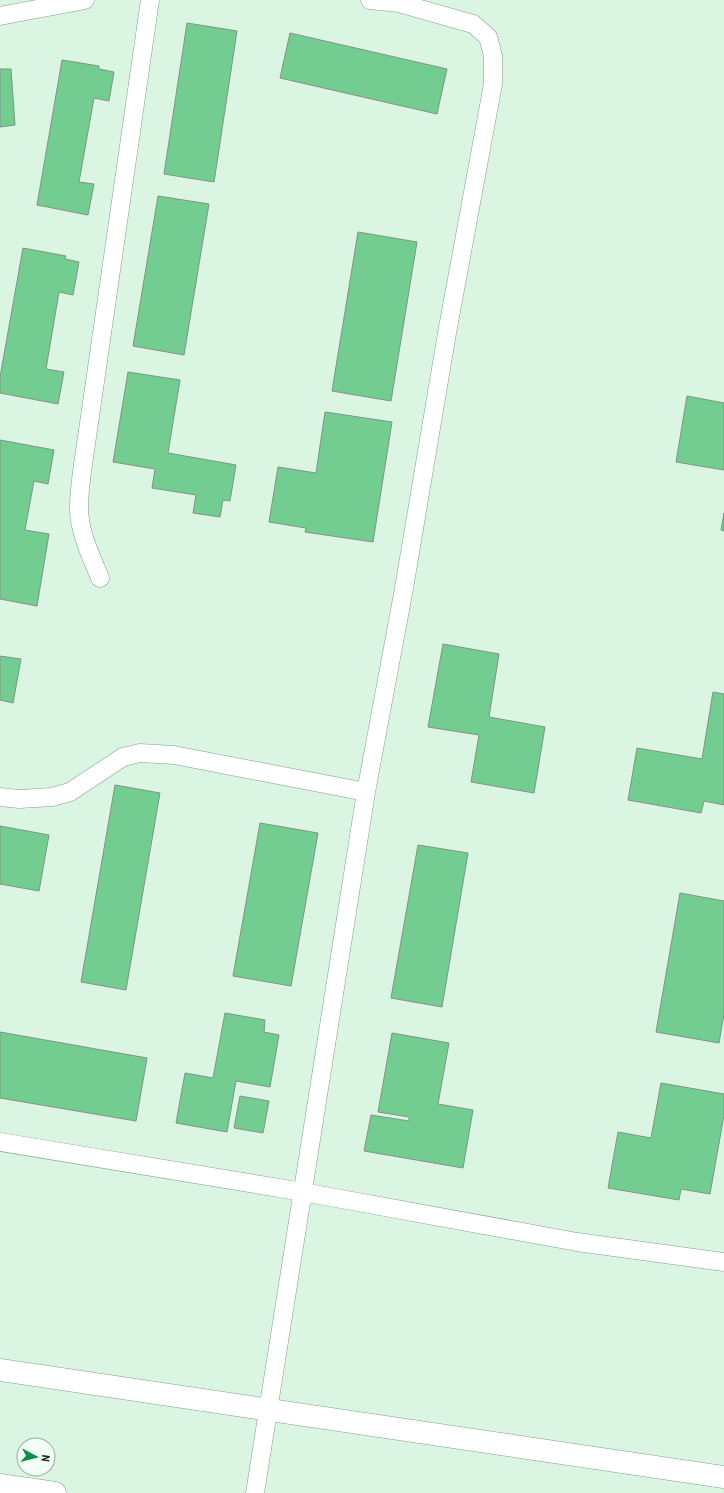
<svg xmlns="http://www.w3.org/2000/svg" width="724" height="1493" viewBox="0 0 724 1493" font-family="'Roboto Condensed',sans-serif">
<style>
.building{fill:#74cd90;stroke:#7d9583}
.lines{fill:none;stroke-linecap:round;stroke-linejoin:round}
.minor-casing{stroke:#849d8b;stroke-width:19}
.secondary-casing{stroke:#849d8b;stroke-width:23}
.minor{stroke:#fff;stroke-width:18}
.secondary{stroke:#fff;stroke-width:22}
</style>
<rect width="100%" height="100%" fill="#daf5e1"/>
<path class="building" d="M 187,23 L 237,31 L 214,182 L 164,174 Z
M 290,33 L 447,69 L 437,114 L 280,78 Z
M 62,60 L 99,66 L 99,69 L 114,72 L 109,101 L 94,98 L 79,182 L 94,184 L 88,215 L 37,205 Z
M 0,69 L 11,69 L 15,125 L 0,127 Z
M 158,196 L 209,204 L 184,355 L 133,346 Z
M 358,232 L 417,242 L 391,401 L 332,391 Z
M 23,248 L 66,256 L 65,259 L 79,262 L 73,295 L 59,292 L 46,369 L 64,372 L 58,404 L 0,393 L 0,377 Z
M 128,372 L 180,380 L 168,453 L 236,465 L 230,501 L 223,500 L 220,517 L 193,513 L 196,495 L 152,488 L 155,469 L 113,462 Z
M 687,396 L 724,403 L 724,470 L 676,462 Z
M 325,412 L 392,422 L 373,542 L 305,532 L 306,528 L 269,522 L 278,467 L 316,473 Z
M 0,440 L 54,450 L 48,484 L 34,481 L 25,530 L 49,534 L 37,606 L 0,599 Z
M 724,513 L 724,531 L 721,530 Z
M 443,644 L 499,654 L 489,717 L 545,727 L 534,793 L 471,782 L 479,735 L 428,727 Z
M 0,656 L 21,659 L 13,703 L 0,700 Z
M 713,692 L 724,694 L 724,805 L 704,801 L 701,813 L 628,800 L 637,748 L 702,759 Z
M 115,785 L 160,793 L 126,990 L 81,982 Z
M 260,823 L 318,833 L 291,986 L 233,976 Z
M 0,826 L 49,835 L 39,891 L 0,884 Z
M 418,845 L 468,853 L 442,1007 L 391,998 Z
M 680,893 L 724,901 L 724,1014 L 719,1043 L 656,1032 Z
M 225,1013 L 265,1020 L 264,1032 L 279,1035 L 270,1087 L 236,1081 L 227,1132 L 176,1123 L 185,1073 L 213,1078 Z
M 0,1032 L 147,1058 L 136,1121 L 0,1098 Z
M 392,1033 L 449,1043 L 438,1104 L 473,1110 L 463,1168 L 364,1151 L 371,1115 L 409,1121 L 409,1117 L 378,1112 Z
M 661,1083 L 724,1094 L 724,1115 L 710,1194 L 681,1189 L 679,1200 L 608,1188 L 618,1132 L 651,1138 Z
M 240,1096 L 269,1101 L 263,1133 L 234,1128 Z"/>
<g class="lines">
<defs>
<path id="minor" d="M 0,16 L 85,0
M 100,578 C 91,556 79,532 79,508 C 79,487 83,465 86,444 L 150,0
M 0,797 L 19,799 L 52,797 L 70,792 L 123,757 L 140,753 L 174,755 L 366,792
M 0,1142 L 303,1192 L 577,1242 L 724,1262
M 255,1493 L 366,792 L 403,594 L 447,333 L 493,84 L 493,56 L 488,37 L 473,24 L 399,3 L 370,0"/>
<path id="secondary" d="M 0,1370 L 724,1477
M 0,1485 L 55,1493"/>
</defs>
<use href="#minor" class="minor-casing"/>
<use href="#secondary" class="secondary-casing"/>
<use href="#minor" class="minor"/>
<use href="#secondary" class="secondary"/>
</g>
<g transform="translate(36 1457) rotate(97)"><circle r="19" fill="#f3fef5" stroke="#9fa9a1"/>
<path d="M0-3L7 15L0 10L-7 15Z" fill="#0c8e4b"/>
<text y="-6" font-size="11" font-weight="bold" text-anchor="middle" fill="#202a23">N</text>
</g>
</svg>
